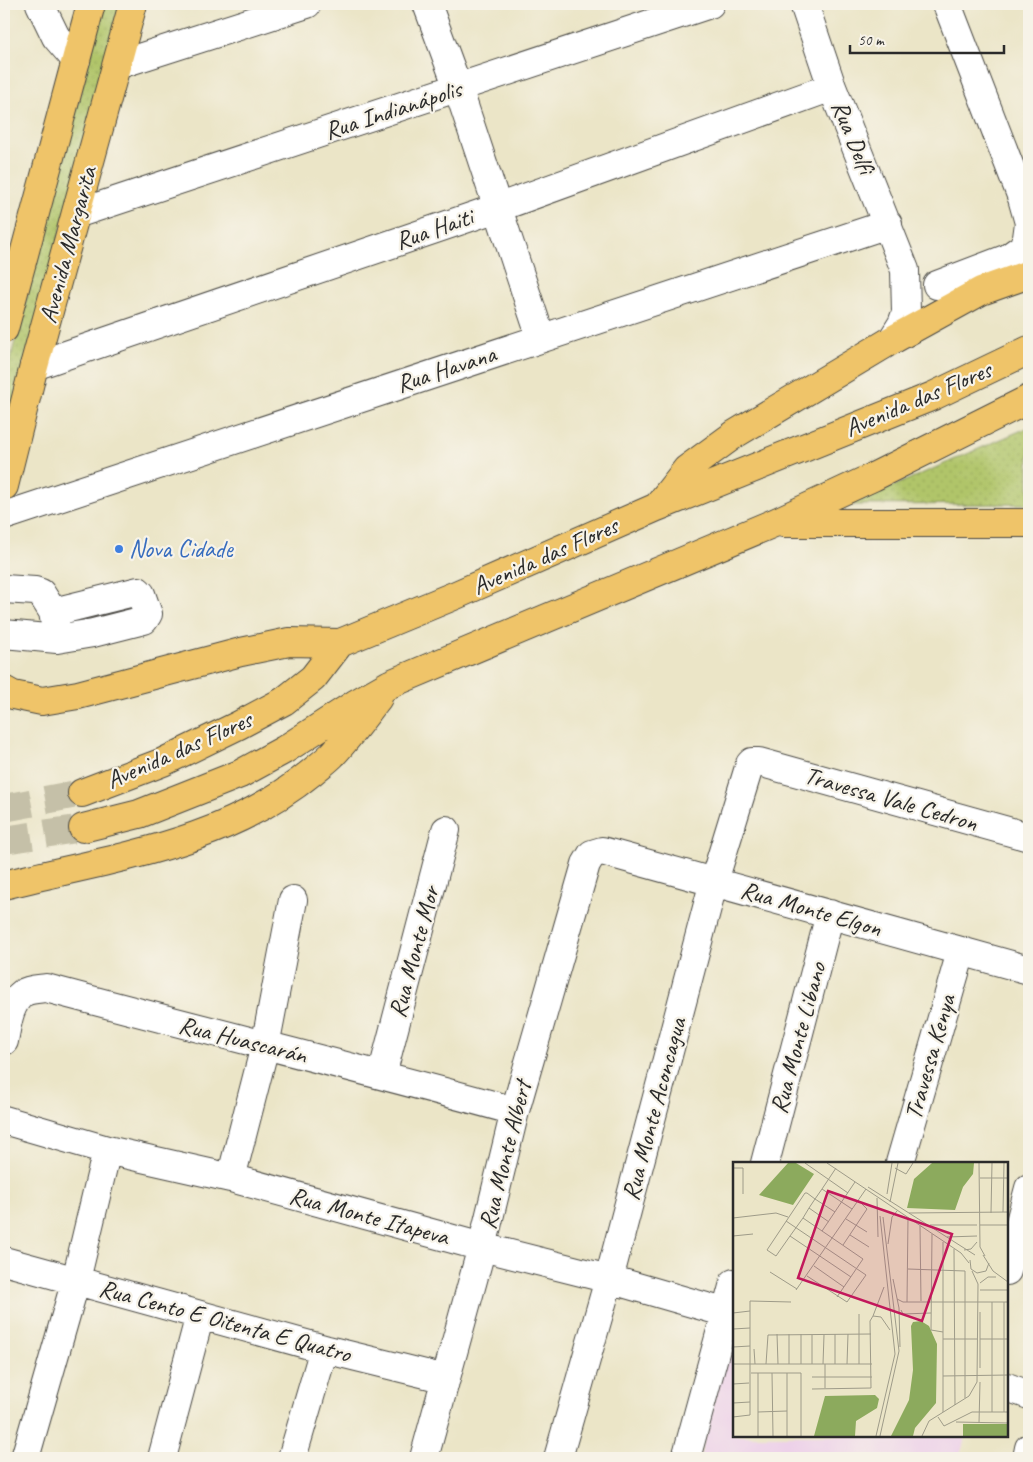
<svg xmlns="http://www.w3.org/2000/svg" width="1033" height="1462" viewBox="0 0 1033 1462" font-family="Caveat,sans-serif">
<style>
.built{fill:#edd1e9}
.grass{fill:url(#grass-dots);stroke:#6e784a}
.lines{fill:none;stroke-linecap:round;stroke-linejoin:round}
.major-tunnel{stroke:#c5c0a8;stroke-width:28;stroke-dasharray:28 14;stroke-linecap:butt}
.minor-casing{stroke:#484742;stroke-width:30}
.major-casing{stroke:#484742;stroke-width:30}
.minor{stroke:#fff;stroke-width:28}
.major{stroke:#efc469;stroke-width:28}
.shop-dot{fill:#3f7fe0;stroke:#f7f3e8;stroke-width:2}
.labels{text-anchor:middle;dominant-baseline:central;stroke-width:4.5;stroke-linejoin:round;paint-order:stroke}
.street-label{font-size:25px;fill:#2b2b2b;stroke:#f7f3e8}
.shop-label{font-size:25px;fill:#366cbe;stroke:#f7f3e8;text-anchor:start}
.inset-road{fill:none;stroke:#9e9b89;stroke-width:1}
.view{fill:#c2185b;fill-opacity:0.15;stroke:#c2185b;stroke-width:2.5}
.inset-edge{fill:none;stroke:#2b2b2b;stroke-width:2.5}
</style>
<defs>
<pattern id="grass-dots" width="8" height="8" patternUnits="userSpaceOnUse" patternTransform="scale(1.25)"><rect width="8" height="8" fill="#b0c569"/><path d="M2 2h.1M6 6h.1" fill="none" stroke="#98a95b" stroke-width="1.8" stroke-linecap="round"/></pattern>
</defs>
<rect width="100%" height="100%" fill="#f7f3e8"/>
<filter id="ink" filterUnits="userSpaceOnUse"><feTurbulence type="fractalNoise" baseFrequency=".02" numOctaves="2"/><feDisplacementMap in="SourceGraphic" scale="10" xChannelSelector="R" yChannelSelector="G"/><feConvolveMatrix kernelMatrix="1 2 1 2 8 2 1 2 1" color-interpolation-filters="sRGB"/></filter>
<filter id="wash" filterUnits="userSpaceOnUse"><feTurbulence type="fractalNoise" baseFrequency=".0096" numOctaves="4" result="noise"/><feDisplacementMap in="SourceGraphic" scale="20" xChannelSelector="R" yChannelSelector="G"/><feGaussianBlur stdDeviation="1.12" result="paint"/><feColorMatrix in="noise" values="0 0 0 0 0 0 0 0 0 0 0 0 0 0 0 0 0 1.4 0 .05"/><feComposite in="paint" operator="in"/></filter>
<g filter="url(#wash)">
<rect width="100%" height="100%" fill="#ebe5c7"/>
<path class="built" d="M 726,1347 L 734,1349 L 734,1436 L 966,1436 L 959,1458 L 700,1458 Z"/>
<path class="grass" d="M 104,4 L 120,4 L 4,445 L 4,383 Z
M 1029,427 L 1029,504 L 850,505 Z"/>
</g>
<g filter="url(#ink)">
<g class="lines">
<path class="major-tunnel" d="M 4,808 L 82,793
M 4,840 L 83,828"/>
<defs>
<path id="minor" d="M 40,4 L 56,37 L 76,60
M 427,4 L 458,88 L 541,338
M 804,4 L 832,87 L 905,270 L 906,313 L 902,324 L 892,340
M 117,65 L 307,4
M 76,214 L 710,4
M 937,285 L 1008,258 L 1026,245 L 1029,223 L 1022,198 L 947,4
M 34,366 L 497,208 L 832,87
M 4,516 L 888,224
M 4,589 L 35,591 L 41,593 L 53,612 L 56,630
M 4,634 L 57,639 L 93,633 L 144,620 L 148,614 L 141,594 L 138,591 L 53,612
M 4,1041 C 7,1026 9,1003 23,993 C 29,989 39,989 46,988 C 203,1030 359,1068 515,1111
M 382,1075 L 446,830
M 4,1120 L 107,1150 L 231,1178 L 482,1247 L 609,1279 L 734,1315
M 765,1163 L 830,914
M 900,1163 L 961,952
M 231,1178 L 265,1046 L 293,900
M 4,1261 L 324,1349 L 446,1379
M 1007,1271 L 1029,1188
M 1007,1387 L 1029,1395
M 25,1458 L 76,1280 L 107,1150
M 162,1458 L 200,1315
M 292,1458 L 324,1349
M 424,1458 L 482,1247 L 515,1111 L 586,864 L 592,854 L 602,851 L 1029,970
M 558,1458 L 609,1279 L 714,881 L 750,764 L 752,762 L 759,762 L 1029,837
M 686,1458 L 734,1283
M 1027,1458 L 1029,1448"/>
<path id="major" d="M 4,329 L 91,4
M 4,486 L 34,366 L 133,4
M 658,506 L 687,469 L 735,434 L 892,340 L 981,291 L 1029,274
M 783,523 L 1029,523
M 4,690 L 13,695 L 42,701 L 78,695 L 241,652 L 289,642 L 340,643
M 82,793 L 163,762 L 239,725 L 284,701 L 313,678 L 340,643 L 456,595 L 657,507 L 933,396 L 1029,350
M 83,828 L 139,814 L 240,774 L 284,750 L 355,704 L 390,684 L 774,523 L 873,477 L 1029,399
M 4,885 C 111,858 224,845 312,772 C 319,766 326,761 332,755 C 349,737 363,717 378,698"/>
</defs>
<use href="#minor" class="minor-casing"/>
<use href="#major" class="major-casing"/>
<use href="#minor" class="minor"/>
<use href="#major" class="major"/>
</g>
</g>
<circle class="shop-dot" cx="119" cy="549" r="5"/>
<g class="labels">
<g class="street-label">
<text transform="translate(393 110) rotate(-18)">Rua Indianápolis</text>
<text transform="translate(853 137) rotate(68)">Rua Delfi</text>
<text transform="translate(434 229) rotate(-19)">Rua Haiti</text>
<text transform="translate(68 245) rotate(-75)">Avenida Margarita</text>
<text transform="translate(446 369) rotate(-18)">Rua Havana</text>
<text transform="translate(918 399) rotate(-23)">Avenida das Flores</text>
<text transform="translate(545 556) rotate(-24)">Avenida das Flores</text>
<text transform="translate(179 750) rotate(-24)">Avenida das Flores</text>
<text transform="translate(891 799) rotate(16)">Travessa Vale Cedron</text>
<text transform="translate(811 909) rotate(16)">Rua Monte Elgon</text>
<text transform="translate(414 952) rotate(-75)">Rua Monte Mor</text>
<text transform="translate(798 1038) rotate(-75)">Rua Monte Libano</text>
<text transform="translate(243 1040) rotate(14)">Rua Huascarán</text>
<text transform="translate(930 1057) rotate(-74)">Travessa Kenya</text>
<text transform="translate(654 1109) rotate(-75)">Rua Monte Aconcagua</text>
<text transform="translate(505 1155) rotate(-76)">Rua Monte Albert</text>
<text transform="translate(369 1216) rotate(15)">Rua Monte Itapeva</text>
<text transform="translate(225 1321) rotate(15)">Rua Cento E Oitenta E Quatro</text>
</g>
<g class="shop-label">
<text x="129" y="549">Nova Cidade</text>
</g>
</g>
<g transform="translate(733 1162)">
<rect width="275" height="275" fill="#ebe5c7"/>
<path d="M 55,1 L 63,1 L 81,12 L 60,43 L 26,33 ZM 199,1 L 241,1 L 240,12 L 230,25 L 222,48 L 174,46 L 181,17 ZM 188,159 L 196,164 L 204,182 L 203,241 L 182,266 L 180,274 L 158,274 L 176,238 L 180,208 L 178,164 L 180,160 ZM 142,233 L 146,237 L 144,246 L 123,259 L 122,274 L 81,274 L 92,234 ZM 230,262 L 275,262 L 275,274 L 230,274 Z" fill="#8caa5d"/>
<path class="inset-road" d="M 72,1 L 115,31M 94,1 L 228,91 L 236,101M 246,1 L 247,85 L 252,94M 0,6 L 10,6 L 10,32M 162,6 L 173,12 L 180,1M 247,16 L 275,16M 135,25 L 242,93M 89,27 L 119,47M 154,32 L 159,1M 144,36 L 145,75M 157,40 L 165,1M 76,46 L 96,60M 102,50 L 82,37 L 74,31 L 72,31 L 34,88 L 43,94 L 57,74 L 70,56 L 76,46 L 82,37 L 89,27 L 103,6M 270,50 L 271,1M 176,51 L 275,50M 258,51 L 259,1M 0,56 L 43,51 L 55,55M 70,56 L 130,97 L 104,135M 113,57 L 134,70M 53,59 L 133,113 L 114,140 L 74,114M 197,63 L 244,63M 247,63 L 275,63M 187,64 L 188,139M 89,69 L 122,20M 199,72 L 198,168 L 210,170M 117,73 L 136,85M 0,74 L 20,72M 57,74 L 118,115M 214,75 L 244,74M 155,82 L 159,55 L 164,49M 110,83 L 134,47 L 125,38M 221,87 L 222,243M 231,88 L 238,87 L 244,80M 250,93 L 260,109 L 275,120M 237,98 L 238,107 L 244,111 L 253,109 L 256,101M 81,104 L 111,125M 175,107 L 232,109 L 232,236M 37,110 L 64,127M 160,117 L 166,146 L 167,185M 247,121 L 255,115 L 263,115M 151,125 L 140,154 L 148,155 L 157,168M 63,128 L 133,27M 247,128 L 275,128M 164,137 L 170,140 L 275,140M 174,140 L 175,56M 168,148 L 170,152 L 198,151M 247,150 L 247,206M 0,151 L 17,149M 126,152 L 126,202M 0,167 L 17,166M 44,172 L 45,202M 79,173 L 79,202M 210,177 L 244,177M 247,177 L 275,177M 0,185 L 17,184M 21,187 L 22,202M 0,202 L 139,202M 33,202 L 35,173 L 138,172M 56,202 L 56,172M 68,202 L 68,172M 90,202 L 91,173M 102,202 L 102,172M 114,202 L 115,172M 18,211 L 68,211 L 68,274M 39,211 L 40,274M 210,214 L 275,213M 79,215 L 139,215M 0,222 L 16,221M 92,226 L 92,202M 79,227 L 138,226 L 137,159 L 140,154M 0,241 L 17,240M 25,250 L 54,249M 210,250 L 210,80M 259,250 L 259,140M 271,250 L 271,140M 0,255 L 17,253 L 17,139 L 58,140M 205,255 L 211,264 L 239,250 L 275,250M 223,260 L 275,261M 246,261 L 247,220M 25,274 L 25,211M 54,274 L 54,211M 143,274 L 162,192 L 147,54M 147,274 L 166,189 L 150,55M 189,274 L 196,259 L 236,234 L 244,220 L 245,122 L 239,109"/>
<path class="view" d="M 95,29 L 219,72 L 189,159 L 65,116 Z"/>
<rect width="275" height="275" class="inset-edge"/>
</g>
<rect width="1033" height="1462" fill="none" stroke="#f7f3e8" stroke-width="20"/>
<path d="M850 45v8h154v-8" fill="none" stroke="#2b2b2b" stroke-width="2.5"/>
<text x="858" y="45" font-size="15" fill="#2b2b2b" stroke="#f7f3e8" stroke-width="4" paint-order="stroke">50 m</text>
</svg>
